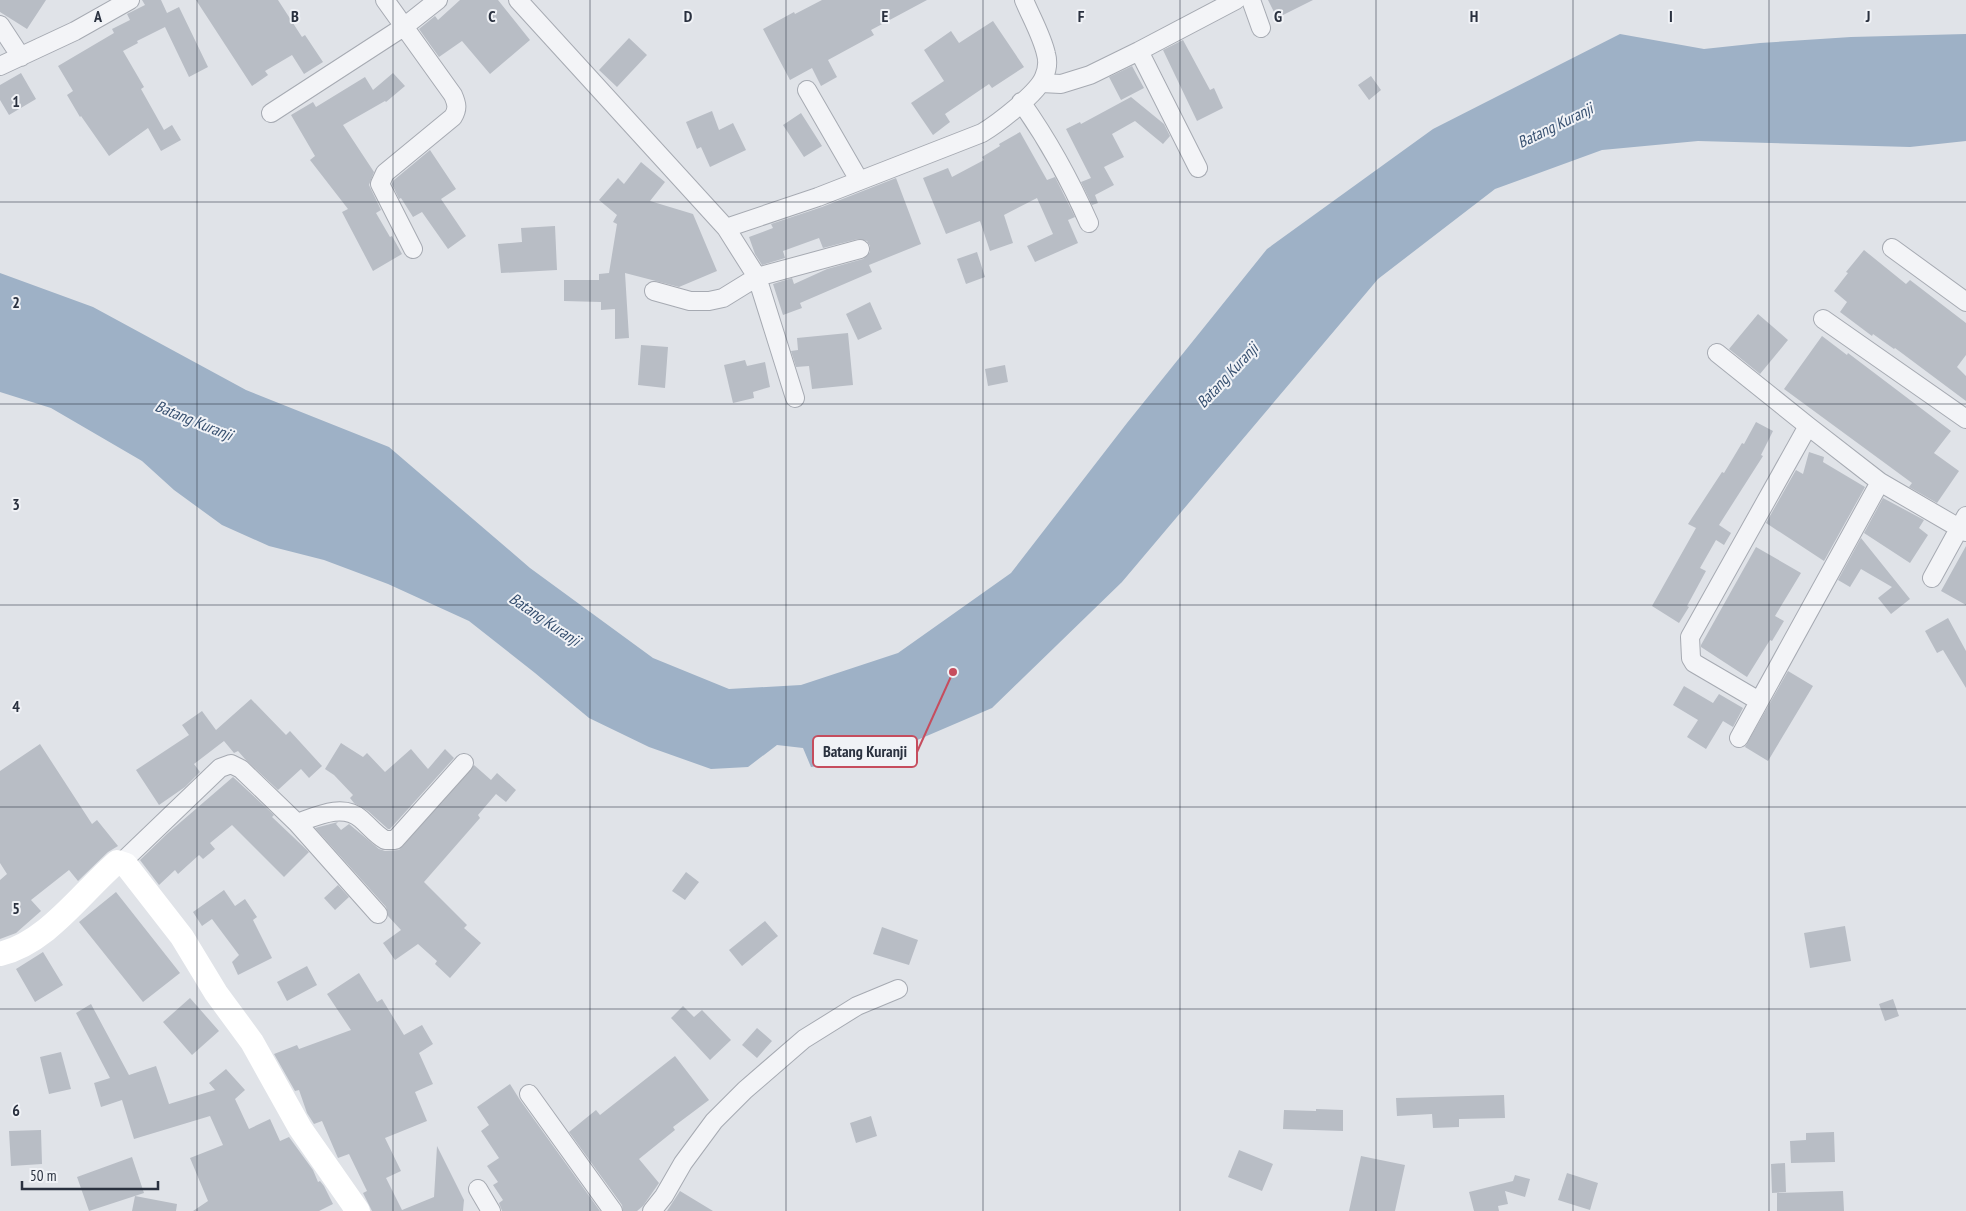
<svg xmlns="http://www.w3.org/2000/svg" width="1966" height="1211" viewBox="0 0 1966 1211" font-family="'PT Sans Narrow',sans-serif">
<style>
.water{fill:#9eb1c6}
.building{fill:#b8bdc5}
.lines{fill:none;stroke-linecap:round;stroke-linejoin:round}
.street-casing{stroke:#a6aab2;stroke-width:20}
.street{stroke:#f3f4f7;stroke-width:18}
.secondary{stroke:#fff;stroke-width:24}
.grid{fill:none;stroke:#2a313f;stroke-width:1;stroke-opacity:0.55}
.labels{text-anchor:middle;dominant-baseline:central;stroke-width:4;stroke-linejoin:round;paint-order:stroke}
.water-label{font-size:16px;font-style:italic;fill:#375070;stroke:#f0f2f6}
.grid-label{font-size:16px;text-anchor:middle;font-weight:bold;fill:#2a313f;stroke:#f0f2f6;stroke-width:4;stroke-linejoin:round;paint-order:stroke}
.leader{fill:none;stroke:#c64d5e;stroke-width:2}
.callout-dot{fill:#c64d5e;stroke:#f0f2f6;stroke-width:2}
.callout{fill:#f0f2f6;stroke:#c64d5e;stroke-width:2}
.callout-label{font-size:16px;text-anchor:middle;font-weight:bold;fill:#2a313f}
</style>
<rect width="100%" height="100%" fill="#e0e3e8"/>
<path class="water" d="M 1620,34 L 1704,49 L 1760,43 L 1851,37 L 1966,34 L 1966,141 L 1910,147 L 1698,141 L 1602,150 L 1495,189 L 1378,279 L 1122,582 L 992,708 L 880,756 L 811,767 L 803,748 L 777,745 L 748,767 L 711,769 L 649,747 L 589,718 L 535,673 L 469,621 L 388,584 L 324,560 L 269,546 L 222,525 L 174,490 L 142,461 L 51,408 L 0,392 L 0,273 L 93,307 L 246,390 L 389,447 L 530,568 L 653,658 L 729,689 L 801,685 L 898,653 L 1011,573 L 1127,423 L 1267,249 L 1433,129 Z"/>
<path class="building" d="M 0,0 L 46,0 L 27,29 L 0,12 Z
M 142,0 L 161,0 L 167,13 L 179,7 L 208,67 L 189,77 L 165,27 L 137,41 L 138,43 L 123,51 L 144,87 L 141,89 L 164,130 L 172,125 L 181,140 L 161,151 L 148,128 L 109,156 L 81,116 L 80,117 L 67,95 L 73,91 L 58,66 L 114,33 L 112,29 L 130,20 L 127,14 L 145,5 Z
M 196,0 L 278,0 L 302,37 L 305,35 L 323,62 L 304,74 L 292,55 L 265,71 L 268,75 L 252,86 Z
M 460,0 L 498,0 L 530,40 L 490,74 L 462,41 L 439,57 L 419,29 L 435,16 L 438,20 Z
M 822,0 L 927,0 L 871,30 L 874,35 L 828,60 L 837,77 L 821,86 L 812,68 L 790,80 L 763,29 L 794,12 L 795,14 Z
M 1268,0 L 1313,0 L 1277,18 Z
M 993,21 L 1024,67 L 992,88 L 989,84 L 945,114 L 950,122 L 933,135 L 911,103 L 944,81 L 924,50 L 951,31 L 959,43 Z
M 629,38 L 647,55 L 617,87 L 599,70 Z
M 1183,40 L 1210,90 L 1214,88 L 1223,108 L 1197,121 L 1163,50 Z
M 1132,66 L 1144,88 L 1121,100 L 1109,77 Z
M 21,73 L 36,99 L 9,115 L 0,100 L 0,85 Z
M 393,73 L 405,86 L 386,102 L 385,101 L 343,125 L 374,172 L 369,185 L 381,210 L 376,213 L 390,237 L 392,236 L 402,254 L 373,271 L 342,212 L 348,209 L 310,160 L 315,156 L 291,115 L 313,102 L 316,107 L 365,77 L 373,90 Z
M 1371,76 L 1381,90 L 1369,100 L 1358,85 Z
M 1131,97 L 1164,124 L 1170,136 L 1163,144 L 1135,121 L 1112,134 L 1124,157 L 1104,167 L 1114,185 L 1095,195 L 1098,203 L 1092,205 L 1081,182 L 1091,178 L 1066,129 L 1080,122 L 1081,124 Z
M 712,111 L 719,130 L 733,123 L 746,150 L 710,167 L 701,147 L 697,149 L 686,122 Z
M 801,113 L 822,146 L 804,157 L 783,125 Z
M 1020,132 L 1047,180 L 1055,177 L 1075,217 L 1068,220 L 1078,243 L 1035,262 L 1027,246 L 1053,234 L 1037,198 L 1004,215 L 1013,243 L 990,251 L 980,221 L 946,234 L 923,178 L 948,168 L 952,177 L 984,160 L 982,157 L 1000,146 L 999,144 Z
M 430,150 L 456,189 L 441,199 L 466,236 L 448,249 L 422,212 L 413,217 L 401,198 L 399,199 L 392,184 L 394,180 Z
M 641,162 L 665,182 L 650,201 L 693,214 L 717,271 L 679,287 L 625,273 L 629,338 L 615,339 L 615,309 L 601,310 L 601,302 L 564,301 L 564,280 L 599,280 L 599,274 L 609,273 L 617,224 L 613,222 L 617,215 L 599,200 L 618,178 L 624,184 Z
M 896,178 L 921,244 L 869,265 L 872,272 L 800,303 L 802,308 L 783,315 L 773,284 L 792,278 L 794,284 L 827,269 L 863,259 L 870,252 L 870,246 L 867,241 L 858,239 L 823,248 L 819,238 L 783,251 L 785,258 L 762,265 L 755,254 L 749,237 L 773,228 L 771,224 L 822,207 Z
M 555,226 L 557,270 L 501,273 L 498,244 L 522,242 L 521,228 Z
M 1864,250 L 1906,284 L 1910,280 L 1966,323 L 1966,355 L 1957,367 L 1966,376 L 1966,401 L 1895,348 L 1894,349 L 1873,334 L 1872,336 L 1840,312 L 1847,302 L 1834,291 L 1848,273 L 1846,272 Z
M 977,252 L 985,277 L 966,284 L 957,259 Z
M 870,302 L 882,329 L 858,340 L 846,314 Z
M 1758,314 L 1788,340 L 1760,374 L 1729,349 Z
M 848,333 L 853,385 L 812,389 L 809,366 L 796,367 L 791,351 L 798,350 L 797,338 Z
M 1822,336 L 1847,355 L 1848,353 L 1951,431 L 1934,453 L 1959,471 L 1937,503 L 1909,487 L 1912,483 L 1784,389 Z
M 641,345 L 668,347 L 665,388 L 638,385 Z
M 745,360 L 747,366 L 765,362 L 770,387 L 753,392 L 754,398 L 733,403 L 724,365 Z
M 1005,365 L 1008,382 L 988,386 L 985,369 Z
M 1756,422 L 1773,431 L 1761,455 L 1763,456 L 1719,525 L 1731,533 L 1724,545 L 1716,540 L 1700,568 L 1706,571 L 1687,606 L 1689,607 L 1679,623 L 1652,606 L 1696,528 L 1688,524 L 1722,472 L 1724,473 L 1742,443 L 1744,444 Z
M 1809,452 L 1824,457 L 1823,462 L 1865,487 L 1824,561 L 1766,523 L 1796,470 L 1803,474 Z
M 1883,498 L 1924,520 L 1919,528 L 1928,535 L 1910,563 L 1864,533 Z
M 1861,538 L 1910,599 L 1891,614 L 1878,598 L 1892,587 L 1861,569 L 1850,587 L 1838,580 Z
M 1966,546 L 1966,605 L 1941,591 Z
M 1756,547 L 1801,573 L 1775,616 L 1784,621 L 1772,641 L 1770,640 L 1747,677 L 1701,647 L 1701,645 Z
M 1948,618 L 1966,651 L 1966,688 L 1943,650 L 1937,653 L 1925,631 Z
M 1788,671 L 1813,686 L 1768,761 L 1745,747 Z
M 1684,686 L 1713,703 L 1719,694 L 1743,708 L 1733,727 L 1723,721 L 1706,749 L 1687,737 L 1698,720 L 1673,705 Z
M 251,699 L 286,735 L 290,731 L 322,766 L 309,778 L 301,769 L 278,790 L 245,759 L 238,751 L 234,753 L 224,741 L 194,764 L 200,772 L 185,787 L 159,805 L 136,770 L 189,735 L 182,725 L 202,711 L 216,730 Z
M 341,743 L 363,757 L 367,753 L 385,772 L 411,749 L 428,769 L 445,749 L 454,758 L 390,829 L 388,829 L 368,811 L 354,803 L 350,798 L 353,795 L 334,775 L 325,769 Z
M 40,744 L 92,824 L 97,820 L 118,846 L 108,852 L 78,881 L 69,870 L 31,900 L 41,911 L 16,933 L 0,939 L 0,880 L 7,874 L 0,863 L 0,771 Z
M 474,765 L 491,780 L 497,773 L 516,790 L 506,802 L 496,794 L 478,815 L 480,818 L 424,882 L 467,925 L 464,928 L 481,943 L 450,978 L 435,964 L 437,961 L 418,944 L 395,960 L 383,943 L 401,930 L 388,916 L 386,907 L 315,828 L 338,822 L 336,824 L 341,830 L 349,824 L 379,849 L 385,851 L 399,850 Z
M 233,777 L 274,815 L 272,817 L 309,852 L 284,877 L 232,825 L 210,843 L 215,849 L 203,859 L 199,855 L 178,874 L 175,870 L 159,885 L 140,860 L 168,833 Z
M 686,872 L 699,882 L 685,900 L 672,891 Z
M 338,885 L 349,897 L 335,910 L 324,898 Z
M 224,890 L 235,906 L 245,899 L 257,917 L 253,920 L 272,958 L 238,975 L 232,962 L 239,955 L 212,919 L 202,926 L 193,912 Z
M 116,892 L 180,973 L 143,1002 L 79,922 Z
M 765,921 L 778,936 L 742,966 L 729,950 Z
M 1845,926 L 1851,961 L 1810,968 L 1804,933 Z
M 882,927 L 918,940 L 909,965 L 873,954 Z
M 43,952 L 63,985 L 35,1002 L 16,969 Z
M 307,966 L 317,985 L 287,1001 L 277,982 Z
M 359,973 L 377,1002 L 382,999 L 404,1035 L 422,1025 L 433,1044 L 419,1053 L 433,1084 L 415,1092 L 427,1121 L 385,1138 L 401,1171 L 386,1178 L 402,1210 L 434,1197 L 437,1146 L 464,1200 L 463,1211 L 372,1211 L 363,1193 L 367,1191 L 349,1154 L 338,1158 L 322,1121 L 314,1124 L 307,1113 L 299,1090 L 295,1091 L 274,1054 L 297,1045 L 299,1049 L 351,1030 L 327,994 Z
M 190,998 L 219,1031 L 192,1055 L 163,1022 Z
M 1893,999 L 1899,1016 L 1885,1021 L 1879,1004 Z
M 91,1004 L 129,1075 L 156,1066 L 169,1104 L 215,1090 L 209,1083 L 226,1069 L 245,1090 L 235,1099 L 249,1129 L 270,1119 L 280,1141 L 289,1137 L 313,1170 L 318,1182 L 320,1181 L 324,1186 L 333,1204 L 319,1211 L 193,1211 L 208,1201 L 190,1158 L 223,1145 L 210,1116 L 134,1139 L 122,1100 L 101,1107 L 94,1083 L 110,1078 L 76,1013 Z
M 683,1006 L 694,1017 L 702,1010 L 731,1040 L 710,1060 L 671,1018 Z
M 757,1028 L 772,1041 L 757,1058 L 742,1045 Z
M 61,1052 L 71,1089 L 49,1094 L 40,1057 Z
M 675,1056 L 709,1100 L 673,1127 L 675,1130 L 639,1159 L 659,1183 L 643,1206 L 637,1211 L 623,1211 L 622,1205 L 569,1132 L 596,1110 L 600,1115 Z
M 510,1084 L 520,1100 L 600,1211 L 502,1211 L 499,1203 L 503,1200 L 493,1185 L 498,1182 L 487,1166 L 499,1158 L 481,1131 L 489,1125 L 477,1107 Z
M 1504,1095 L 1505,1118 L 1459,1119 L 1459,1127 L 1433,1128 L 1432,1114 L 1397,1116 L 1396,1098 Z
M 1316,1109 L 1343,1110 L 1343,1131 L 1283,1129 L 1284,1110 L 1316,1111 Z
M 871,1116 L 877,1136 L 856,1143 L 850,1123 Z
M 41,1130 L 42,1164 L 11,1166 L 9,1131 Z
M 1834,1132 L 1835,1162 L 1791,1163 L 1790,1141 L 1806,1140 L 1806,1133 Z
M 1239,1150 L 1273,1164 L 1262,1191 L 1228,1177 Z
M 1361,1156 L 1405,1165 L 1395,1211 L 1349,1211 Z
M 132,1157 L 144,1193 L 89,1211 L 77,1177 Z
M 1785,1163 L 1786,1192 L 1772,1193 L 1771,1164 Z
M 1567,1173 L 1598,1183 L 1590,1210 L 1558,1200 Z
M 1515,1175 L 1530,1179 L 1525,1197 L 1505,1191 L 1508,1204 L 1498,1206 L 1499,1211 L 1474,1211 L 1469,1192 L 1513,1181 Z
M 680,1191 L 713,1211 L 667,1211 Z
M 1843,1191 L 1844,1211 L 1777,1211 L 1777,1193 Z
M 135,1196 L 177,1204 L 176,1211 L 132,1211 Z"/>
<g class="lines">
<defs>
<path id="street" d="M 385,0 L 453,95 C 457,104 458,109 453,117 L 385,173 L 380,184 L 413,249
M 518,0 L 726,228 L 757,277 L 795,398
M 1251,0 L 1261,28
M 0,25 L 21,57
M 0,66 L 75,31 L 130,0
M 1041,83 L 1061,84 L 1090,75 L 1139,51
M 807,90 L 859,180
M 1021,102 C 1048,140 1070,180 1089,223
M 271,113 L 405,26 L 438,0
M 1198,168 L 1139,51 L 1236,0
M 726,228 L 818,197 L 982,133 C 997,124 1038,93 1044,77 C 1047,70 1048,61 1046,54 C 1042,36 1031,17 1024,0
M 1892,248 L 1966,302
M 654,291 L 690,301 L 709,301 L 723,298 L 757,277 L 860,249
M 1823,319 L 1966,419
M 1717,353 L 1808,426 L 1880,482 L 1966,532
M 1932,578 L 1966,516
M 1759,701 L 1694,663 L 1691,658 L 1690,637 L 1808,426
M 1739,738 L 1880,482
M 297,823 C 317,816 343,803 361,819 C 369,826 376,835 385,840 L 395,840 L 464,763
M 121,863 L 220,768 L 231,764 L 241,769 L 297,823 L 378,914
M 529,1094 L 613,1211
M 478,1189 L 491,1211
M 652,1211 L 664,1196 L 683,1163 L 714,1121 L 745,1090 L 804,1039 L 857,1006 L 898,989"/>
</defs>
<use href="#street" class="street-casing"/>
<use href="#street" class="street"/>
<path class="secondary" d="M 0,954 C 47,943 81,893 117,862 L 126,865 L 182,937 L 216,993 L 252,1042 L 300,1128 L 358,1211"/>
</g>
<path class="grid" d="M 197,0 L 197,1211M 393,0 L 393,1211M 590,0 L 590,1211M 786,0 L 786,1211M 983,0 L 983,1211M 1180,0 L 1180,1211M 1376,0 L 1376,1211M 1573,0 L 1573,1211M 1769,0 L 1769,1211M 0,202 L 1966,202M 0,404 L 1966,404M 0,605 L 1966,605M 0,807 L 1966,807M 0,1009 L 1966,1009"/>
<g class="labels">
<g class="water-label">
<text transform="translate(1555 125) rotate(-26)">Batang Kuranji</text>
<text transform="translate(1227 375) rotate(-47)">Batang Kuranji</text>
<text transform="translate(194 420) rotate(22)">Batang Kuranji</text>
<text transform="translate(545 619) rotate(34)">Batang Kuranji</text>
</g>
</g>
<g class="grid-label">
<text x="98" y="22">A</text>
<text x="295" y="22">B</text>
<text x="492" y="22">C</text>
<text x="688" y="22">D</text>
<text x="885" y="22">E</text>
<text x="1081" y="22">F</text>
<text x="1278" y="22">G</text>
<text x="1474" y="22">H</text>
<text x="1671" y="22">I</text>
<text x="1868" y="22">J</text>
<text x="16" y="107">1</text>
<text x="16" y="308">2</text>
<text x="16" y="510">3</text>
<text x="16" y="712">4</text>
<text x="16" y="914">5</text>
<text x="16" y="1116">6</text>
</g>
<path class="leader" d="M953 672L917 752"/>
<circle class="callout-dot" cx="953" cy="672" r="5"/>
<rect class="callout" x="813" y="736" width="104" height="31" rx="5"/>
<g class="callout-label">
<text x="865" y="757">Batang Kuranji</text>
</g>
<path d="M22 1181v8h136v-8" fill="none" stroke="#2a313f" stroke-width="2.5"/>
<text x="30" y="1181" font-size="15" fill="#2a313f" stroke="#f0f2f6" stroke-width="4" paint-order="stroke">50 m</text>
</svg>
